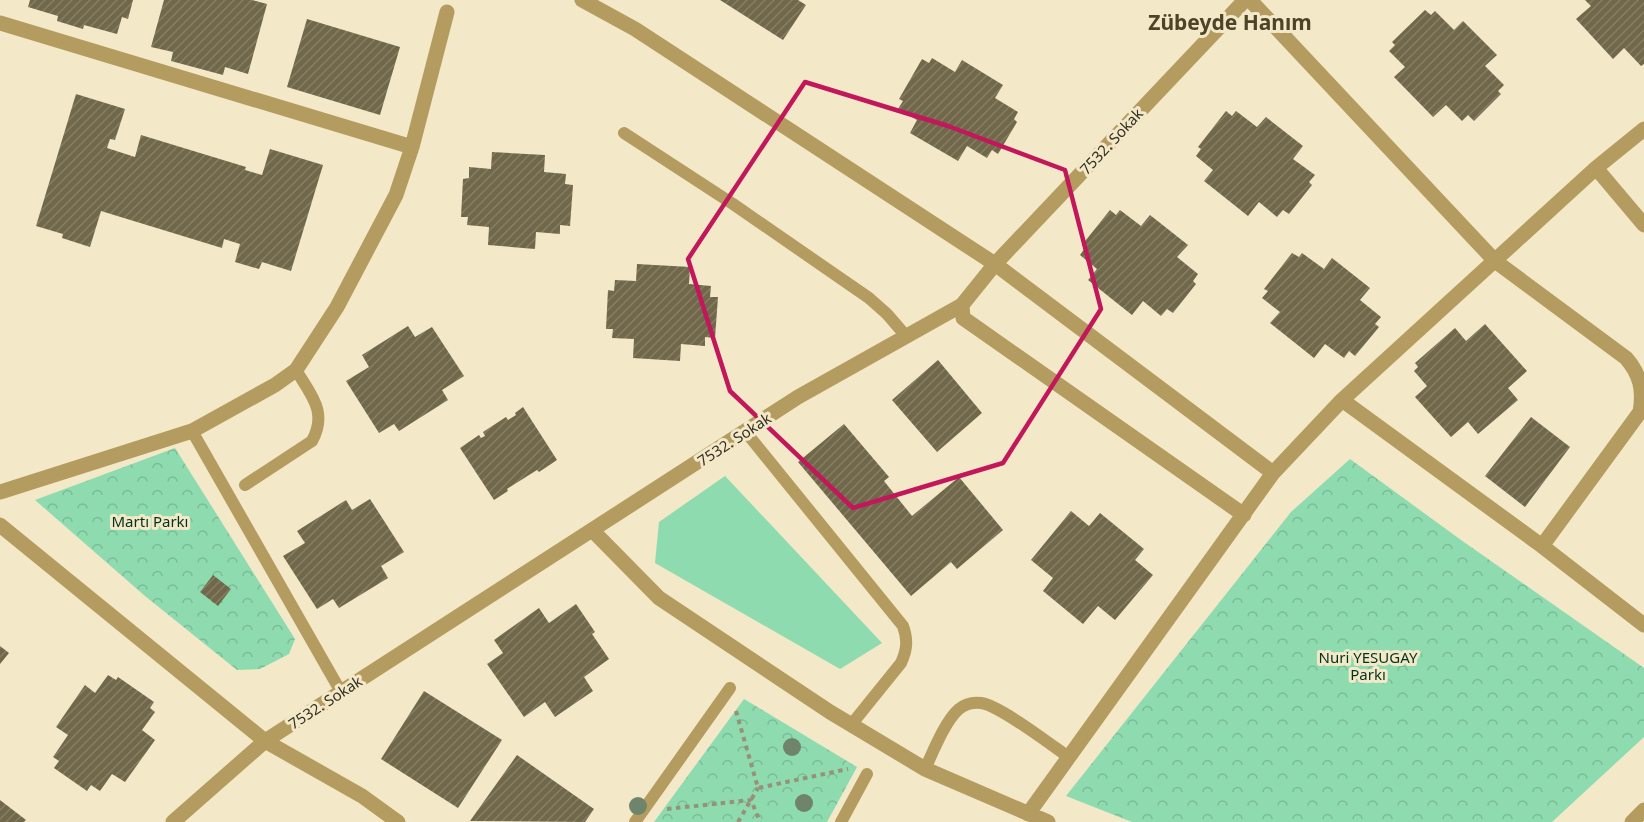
<svg xmlns="http://www.w3.org/2000/svg" width="1644" height="822" viewBox="0 0 1644 822" font-family="'Noto Sans',sans-serif">
<style>
.grass{fill:#8ddbaf}
.park{fill:url(#park-crowns)}
.building{fill:url(#building-hatch)}
.lines{fill:none;stroke-linecap:round;stroke-linejoin:round}
.path{stroke:#989179;stroke-width:4;stroke-dasharray:4.5 4.5;stroke-linecap:butt}
.service{stroke:#b49b5f;stroke-width:12}
.minor{stroke:#b49b5f;stroke-width:15}
.tree{fill:#6f846a}
.marked{fill:none;stroke:#c2185b;stroke-width:4.5;stroke-linejoin:round}
.labels{text-anchor:middle;dominant-baseline:central;stroke-width:6;stroke-linejoin:round;paint-order:stroke}
.street-label{font-size:15px;fill:#332f22;stroke:#f3e8c7}
.park-label{font-size:15px;fill:#03331e;stroke:#f3e8c7}
.district-label{font-size:21px;font-weight:bold;fill:#4d4428;stroke:#f3e8c7}
</style>
<defs>
<pattern id="park-crowns" width="20" height="18" patternUnits="userSpaceOnUse" patternTransform="scale(1.5)"><rect width="20" height="18" fill="#8ddbaf"/><path d="M2 6a3 3 0 1 1 6 0M12 15a3 3 0 1 1 6 0" fill="none" stroke="#7abc96"/></pattern>
<pattern id="building-hatch" width="6" height="6" patternUnits="userSpaceOnUse" patternTransform="scale(1.5)"><rect width="6" height="6" fill="#71684a"/><path d="M-1 1l2-2M0 6l6-6M5 7l2-2" fill="none" stroke="#857e67"/></pattern>
</defs>
<rect width="100%" height="100%" fill="#f3e8c7"/>
<path class="grass" d="M 725,476 L 882,643 L 840,669 L 655,563 L 659,522 Z"/>
<path class="park" d="M 175,448 L 295,639 L 289,654 L 260,669 L 237,670 L 145,596 L 35,500 Z
M 1350,459 L 1461,540 L 1644,668 L 1644,737 L 1552,822 L 1132,822 L 1066,796 L 1291,512 Z
M 744,699 L 857,767 L 827,822 L 654,822 Z"/>
<path class="building" d="M 30,0 L 133,0 L 128,19 L 122,17 L 117,34 L 84,25 L 83,29 L 57,21 L 58,16 L 28,7 Z
M 164,0 L 252,0 L 267,4 L 248,74 L 225,67 L 223,75 L 171,61 L 173,52 L 151,47 Z
M 720,0 L 798,0 L 806,5 L 783,40 Z
M 1585,0 L 1644,0 L 1644,64 L 1641,66 L 1624,48 L 1613,59 L 1576,19 L 1591,6 Z
M 1425,10 L 1431,15 L 1435,11 L 1454,30 L 1463,21 L 1497,55 L 1485,66 L 1504,85 L 1498,91 L 1501,94 L 1474,121 L 1468,115 L 1462,121 L 1446,105 L 1433,117 L 1394,77 L 1405,67 L 1389,51 L 1395,45 L 1392,42 Z
M 307,19 L 400,47 L 380,115 L 287,87 Z
M 932,58 L 955,72 L 962,60 L 1003,85 L 995,98 L 1018,112 L 1014,119 L 1017,122 L 998,154 L 992,150 L 987,158 L 967,146 L 958,161 L 910,133 L 917,120 L 898,109 L 903,101 L 899,99 L 922,59 L 929,63 Z
M 76,94 L 125,109 L 115,140 L 110,139 L 107,148 L 135,157 L 141,135 L 246,167 L 245,170 L 262,175 L 270,149 L 323,165 L 291,271 L 262,262 L 259,269 L 235,262 L 240,244 L 224,239 L 222,248 L 101,211 L 90,247 L 62,238 L 63,234 L 36,226 Z
M 1226,111 L 1232,116 L 1236,111 L 1257,127 L 1266,117 L 1303,146 L 1293,159 L 1315,175 L 1309,182 L 1312,185 L 1289,214 L 1283,210 L 1277,217 L 1259,202 L 1248,216 L 1204,181 L 1213,170 L 1196,156 L 1201,149 L 1198,147 Z
M 492,152 L 545,155 L 544,172 L 566,174 L 565,184 L 573,185 L 570,226 L 560,225 L 560,234 L 536,232 L 535,249 L 488,245 L 489,227 L 467,225 L 468,217 L 461,217 L 463,179 L 469,178 L 469,167 L 491,169 Z
M 1110,210 L 1116,215 L 1120,210 L 1141,226 L 1150,215 L 1188,245 L 1177,257 L 1198,274 L 1193,281 L 1196,284 L 1173,313 L 1167,309 L 1161,316 L 1143,301 L 1132,315 L 1088,280 L 1097,269 L 1080,255 L 1085,248 L 1082,245 Z
M 1292,253 L 1299,257 L 1302,253 L 1324,269 L 1332,258 L 1370,288 L 1360,300 L 1381,317 L 1375,324 L 1379,327 L 1355,356 L 1349,351 L 1344,358 L 1325,344 L 1314,358 L 1270,323 L 1280,312 L 1262,298 L 1268,291 L 1264,289 Z
M 637,264 L 690,267 L 689,284 L 711,286 L 710,297 L 718,297 L 715,338 L 705,337 L 705,346 L 681,344 L 680,361 L 633,358 L 634,339 L 612,338 L 613,329 L 606,329 L 608,290 L 614,291 L 615,280 L 636,281 Z
M 1485,324 L 1527,371 L 1508,388 L 1518,400 L 1478,434 L 1468,422 L 1451,437 L 1415,397 L 1427,386 L 1414,371 L 1418,367 L 1415,363 L 1455,328 L 1466,341 Z
M 408,326 L 415,337 L 432,327 L 464,376 L 442,390 L 448,400 L 399,431 L 394,424 L 379,433 L 346,381 L 369,367 L 362,355 Z
M 938,360 L 982,413 L 937,452 L 892,400 Z
M 523,407 L 557,460 L 539,472 L 537,470 L 507,489 L 508,491 L 494,500 L 460,448 L 479,435 L 481,438 L 485,436 L 483,432 L 506,417 L 508,420 L 516,415 L 515,413 Z
M 1531,417 L 1570,447 L 1525,507 L 1485,476 Z
M 844,424 L 889,477 L 884,481 L 912,516 L 959,477 L 1003,530 L 957,569 L 951,562 L 911,596 L 798,462 Z
M 370,499 L 404,552 L 381,566 L 388,578 L 339,608 L 333,599 L 317,609 L 283,556 L 305,543 L 297,531 L 346,500 L 352,510 Z
M 1071,511 L 1089,526 L 1100,513 L 1144,549 L 1135,560 L 1153,575 L 1115,620 L 1098,606 L 1083,624 L 1043,591 L 1053,578 L 1031,560 Z
M 213,575 L 231,589 L 218,606 L 200,592 Z
M 576,604 L 595,632 L 592,634 L 609,659 L 584,677 L 593,691 L 555,717 L 545,702 L 524,717 L 487,664 L 503,653 L 494,640 L 539,608 L 549,623 Z
M 0,646 L 9,653 L 0,664 Z
M 108,675 L 116,680 L 118,677 L 154,702 L 150,708 L 155,712 L 142,730 L 155,740 L 125,782 L 112,774 L 100,791 L 91,785 L 87,791 L 54,768 L 59,761 L 53,757 L 68,735 L 56,727 L 85,685 L 95,693 Z
M 424,691 L 502,740 L 458,808 L 381,759 Z
M 517,755 L 594,809 L 585,822 L 470,821 Z
M 0,800 L 26,820 L 24,822 L 0,822 Z"/>
<g class="lines">
<path class="path" d="M 736,711 L 758,788 L 848,769
M 667,809 L 751,800 L 760,822
M 738,822 L 758,788"/>
<path class="service" d="M 624,133 L 733,204 L 869,298 L 887,314 L 906,336
M 192,431 L 341,692
M 745,431 L 903,626 C 908,640 907,650 901,663 L 851,725
M 245,485 L 312,441 C 328,412 311,395 296,370
M 925,769 C 933,752 945,721 959,709 C 965,704 973,702 981,703 C 999,705 1050,744 1067,756
M 635,822 L 730,688
M 841,822 L 867,774"/>
<path class="minor" d="M 582,0 L 635,29 L 995,264 L 1273,473
M 1250,0 L 1495,261 L 1626,358 C 1640,374 1644,390 1640,412 L 1542,546
M 0,23 L 412,147
M 1596,168 L 1644,225
M 962,305 L 963,318 L 1244,515
M 1342,400 L 1542,546 L 1644,625
M 0,492 L 192,431 L 275,385 L 296,370 L 337,307 L 396,195 L 412,147 L 447,12
M 0,525 L 265,741 L 362,796 L 398,822
M 592,530 L 659,598 L 830,712 L 925,769 L 1048,822
M 1028,814 L 1273,473 L 1342,400 L 1596,168 L 1644,129
M 173,822 L 265,741 L 798,397 L 962,305 L 995,264 L 1245,0
M 1632,822 L 1644,810"/>
</g>
<g class="tree">
<circle cx="792" cy="747" r="9"/>
<circle cx="804" cy="803" r="9"/>
<circle cx="638" cy="806" r="9"/>
</g>
<path class="marked" d="M 805,82 L 948,126 L 1065,170 L 1101,309 L 1003,463 L 853,508 L 730,391 L 688,259 Z"/>
<g class="labels">
<g class="street-label">
<text transform="translate(1111 141) rotate(-47)">7532. Sokak</text>
<text transform="translate(734 439) rotate(-33)">7532. Sokak</text>
<text transform="translate(325 702) rotate(-33)">7532. Sokak</text>
</g>
<g class="park-label">
<text x="150" y="521">Martı Parkı</text>
<text x="1368" y="657">Nuri YESUGAY<tspan x="1368" dy="17">Parkı</tspan></text>
</g>
<g class="district-label">
<text x="1230" y="22">Zübeyde Hanım</text>
</g>
</g>
</svg>
